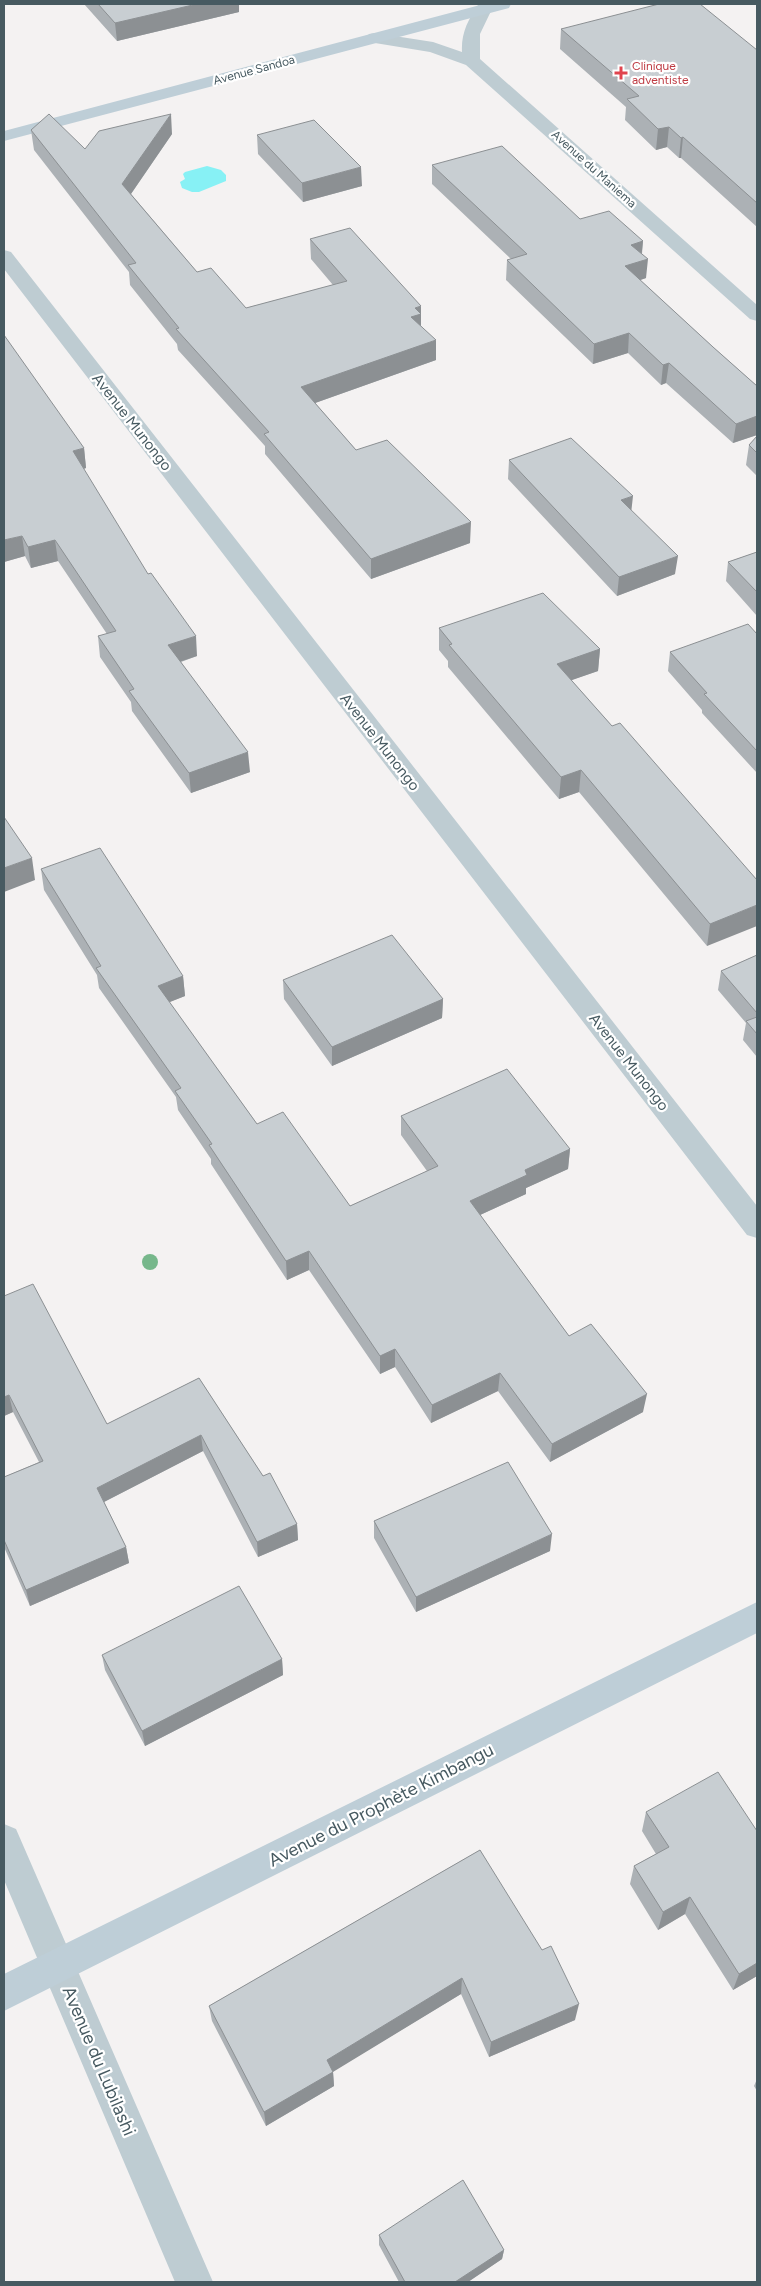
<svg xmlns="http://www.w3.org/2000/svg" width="761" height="2286" viewBox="0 0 761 2286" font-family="Figtree,sans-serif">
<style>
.water{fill:#87f1f5}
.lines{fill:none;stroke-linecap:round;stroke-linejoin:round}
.street{fill:#beccd2;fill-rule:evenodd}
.secondary{fill:#beced7;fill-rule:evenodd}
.tree{fill:#76b78b}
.wall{fill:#acb1b5}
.shaded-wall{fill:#8c9093}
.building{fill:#c8ced2;stroke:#8c9093}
.health-dot{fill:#e0444e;stroke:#fff;stroke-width:2}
.labels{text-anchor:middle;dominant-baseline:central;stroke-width:4.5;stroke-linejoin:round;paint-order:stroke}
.far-health-label{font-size:12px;fill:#be3a42;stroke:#fff;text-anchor:start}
.far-street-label{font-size:12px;fill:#475a61;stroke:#fff}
.street-label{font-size:15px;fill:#475a61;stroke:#fff}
.near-street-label{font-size:18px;fill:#475a61;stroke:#fff}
</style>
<rect width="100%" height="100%" fill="#f4f2f2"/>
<path class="water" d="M 207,166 L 221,170 L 226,175 L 226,181 L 199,192 L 192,192 L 182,188 L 180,182 L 185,179 L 183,174 L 185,172 Z"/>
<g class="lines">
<path class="street" d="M 484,4 L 490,5 L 492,9 L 480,34 L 480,59 L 757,305 L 757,321 L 750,319 L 466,65 L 430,52 L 375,43 L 369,42 L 366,38 L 369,34 L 375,33 L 433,42 L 462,52 C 461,33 468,20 478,5 Z
M 4,250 L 11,252 L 757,1206 L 757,1238 L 747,1235 L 4,269 Z
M 4,1824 L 16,1829 L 213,2282 L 175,2282 L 4,1880 Z"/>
<path class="secondary" d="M 484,4 L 511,4 L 509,8 L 4,141 L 4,131 Z
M 757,1602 L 757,1633 L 4,2011 L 4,1974 Z"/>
</g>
<circle class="tree" cx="150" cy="1262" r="8"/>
<path class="wall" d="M 84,4 L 239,4 L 239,12 L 117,41 Z
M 561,29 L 757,50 L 757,227 L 681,158 L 679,158 L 667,147 L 656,150 L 625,120 L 626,107 L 560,49 Z
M 31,130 L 85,149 L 172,134 L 131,194 L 197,272 L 246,308 L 333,285 L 311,259 L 310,239 L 421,313 L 421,326 L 436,360 L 315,403 L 356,450 L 470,543 L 371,579 L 265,454 L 265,446 L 178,350 L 177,344 L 130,285 L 129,272 L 34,150 Z
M 257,135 L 362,186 L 303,202 L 258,154 Z
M 432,165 L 580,219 L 643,241 L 642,254 L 646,278 L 640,280 L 713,347 L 757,386 L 757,435 L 733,443 L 666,383 L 661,385 L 628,353 L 593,364 L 506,280 L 507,260 L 511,259 L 432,184 Z
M 757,436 L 757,476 L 746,465 L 749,445 Z
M 84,448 L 86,468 L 83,469 L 197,656 L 181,662 L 250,772 L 191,793 L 132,711 L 131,702 L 100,657 L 98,636 L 107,634 L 58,561 L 31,568 L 25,556 L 4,562 Z
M 509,460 L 675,574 L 617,596 L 508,479 Z
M 757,552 L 757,616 L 726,581 L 728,562 Z
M 439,628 L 600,649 L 598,671 L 571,680 L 612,726 L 757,880 L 707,946 L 579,792 L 559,799 L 448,667 L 448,661 L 439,650 Z
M 757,634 L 757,773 L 702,713 L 702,710 L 668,671 L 670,652 Z
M 41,869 L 183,976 L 185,996 L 169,1002 L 257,1124 L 350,1206 L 427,1171 L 401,1135 L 401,1116 L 570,1149 L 568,1169 L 526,1188 L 526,1194 L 480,1215 L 569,1336 L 643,1412 L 550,1462 L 498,1391 L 431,1423 L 395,1367 L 380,1374 L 309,1270 L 287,1280 L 211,1164 L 211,1159 L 178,1110 L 176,1097 L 99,988 L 97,975 L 44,890 Z
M 757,955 L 757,1057 L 743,1040 L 746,1023 L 718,990 L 721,971 Z
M 283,980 L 443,999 L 442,1018 L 332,1066 L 284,999 Z
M 4,1296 L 107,1424 L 199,1378 L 263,1476 L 297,1524 L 298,1540 L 258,1557 L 203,1451 L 104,1502 L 126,1547 L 129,1563 L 30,1606 L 4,1547 L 4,1477 L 39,1462 L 13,1412 L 4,1416 Z
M 374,1521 L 550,1551 L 416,1612 L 374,1538 Z
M 102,1655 L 282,1659 L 283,1675 L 145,1746 L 105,1670 Z
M 646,1812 L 757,1831 L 757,1976 L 733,1990 L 685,1914 L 658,1930 L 630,1884 L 634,1866 L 656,1854 L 642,1831 Z
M 480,1850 L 575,2020 L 489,2057 L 461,1994 L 333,2071 L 334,2086 L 266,2126 L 212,2021 L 209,2006 Z
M 757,2079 L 757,2091 L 754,2086 Z
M 379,2235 L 504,2250 L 502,2259 L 468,2282 L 399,2282 L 379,2245 Z"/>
<path class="shaded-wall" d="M 197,4 L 239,4 L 239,12 L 117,41 L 115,23 Z
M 171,114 L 172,134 L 124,204 L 122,184 Z
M 669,127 L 667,147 L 656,150 L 658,129 Z
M 683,137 L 681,158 L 679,158 L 681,138 Z
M 361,167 L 362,186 L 303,202 L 302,183 Z
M 643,241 L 641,260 L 631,245 Z
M 648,259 L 646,278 L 623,286 L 625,266 Z
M 421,306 L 421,335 L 411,317 L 415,308 Z
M 629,333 L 628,353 L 593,364 L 594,344 Z
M 436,340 L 436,360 L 301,408 L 301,387 Z
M 669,363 L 666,383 L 661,385 L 663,365 Z
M 757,416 L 757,435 L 733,443 L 736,424 Z
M 84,448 L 86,468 L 75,472 L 73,451 Z
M 633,496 L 631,514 L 621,500 Z
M 471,522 L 470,543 L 371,579 L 371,559 Z
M 22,536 L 25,556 L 4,562 L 4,540 Z
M 55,540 L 58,561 L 31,568 L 28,547 Z
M 678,556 L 675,574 L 617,596 L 619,577 Z
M 196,636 L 197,656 L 170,665 L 168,645 Z
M 600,649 L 598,671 L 555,686 L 557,664 Z
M 248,752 L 250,772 L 191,793 L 189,773 Z
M 581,770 L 579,792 L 559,799 L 561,777 Z
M 32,858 L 35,880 L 4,892 L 4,868 Z
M 757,905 L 757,926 L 707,946 L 710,924 Z
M 183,976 L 185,996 L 160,1006 L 158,986 Z
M 443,999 L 442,1018 L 332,1066 L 332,1047 Z
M 570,1149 L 568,1169 L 526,1188 L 526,1194 L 469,1220 L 470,1201 L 525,1170 Z
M 309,1251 L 309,1270 L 287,1280 L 286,1261 Z
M 395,1349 L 395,1367 L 380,1374 L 380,1356 Z
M 500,1373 L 498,1391 L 431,1423 L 432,1405 Z
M 647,1394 L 643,1412 L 550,1462 L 552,1444 Z
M 9,1395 L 13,1412 L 4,1416 L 4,1397 Z
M 201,1435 L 203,1451 L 100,1504 L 97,1488 Z
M 297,1524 L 298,1540 L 258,1557 L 257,1542 Z
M 552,1534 L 550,1551 L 416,1612 L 416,1597 Z
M 126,1547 L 129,1563 L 30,1606 L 26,1590 Z
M 282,1659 L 283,1675 L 145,1746 L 142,1731 Z
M 690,1897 L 685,1914 L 658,1930 L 663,1912 Z
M 757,1963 L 757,1976 L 733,1990 L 739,1974 Z
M 462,1978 L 461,1994 L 328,2075 L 327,2060 Z
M 579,2004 L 575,2020 L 489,2057 L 491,2042 Z
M 333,2072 L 334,2086 L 266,2126 L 264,2112 Z
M 504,2250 L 502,2259 L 468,2282 L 455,2282 Z"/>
<path class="building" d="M 98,4 L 197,4 L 115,23 Z
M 659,4 L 700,4 L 757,50 L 757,203 L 683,137 L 681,138 L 669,127 L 658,129 L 627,99 L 639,96 L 561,29 Z
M 49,114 L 85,149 L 99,131 L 171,114 L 122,184 L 197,272 L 211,268 L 246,308 L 347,281 L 310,239 L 350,228 L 421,306 L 415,308 L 421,314 L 411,317 L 436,340 L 301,387 L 356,450 L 387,440 L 471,522 L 371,559 L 264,434 L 269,432 L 176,329 L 179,328 L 128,265 L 136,263 L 31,130 Z
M 314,120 L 361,167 L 302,183 L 257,135 Z
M 502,146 L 580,219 L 609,211 L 643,241 L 631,245 L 648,259 L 625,266 L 713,347 L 757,386 L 757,416 L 736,424 L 669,363 L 663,365 L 629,333 L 594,344 L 507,260 L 527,254 L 432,165 Z
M 4,335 L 84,448 L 73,451 L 148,574 L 151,573 L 196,636 L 168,645 L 248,752 L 189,773 L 129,691 L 134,689 L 98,636 L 116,631 L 55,540 L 28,547 L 22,536 L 4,540 Z
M 757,436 L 757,453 L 749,445 Z
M 571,438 L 633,496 L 621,500 L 678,556 L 619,577 L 509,460 Z
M 757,552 L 757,592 L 728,562 Z
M 543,593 L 600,649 L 557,664 L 612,726 L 620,723 L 757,880 L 757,905 L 710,924 L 581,770 L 561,777 L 449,645 L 452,644 L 439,628 Z
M 748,624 L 757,634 L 757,751 L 704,694 L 707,693 L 670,652 Z
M 4,817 L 32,858 L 4,868 Z
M 100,848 L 183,976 L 158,986 L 257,1124 L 283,1112 L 350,1206 L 438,1166 L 401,1116 L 507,1069 L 570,1149 L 525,1170 L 527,1175 L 470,1201 L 569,1336 L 591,1324 L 647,1394 L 552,1444 L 500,1373 L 432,1405 L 395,1349 L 380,1356 L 309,1251 L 286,1261 L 209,1145 L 212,1144 L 175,1091 L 181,1088 L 96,968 L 101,966 L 41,869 Z
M 392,935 L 443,999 L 332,1047 L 283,980 Z
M 757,955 L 757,1013 L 721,971 Z
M 757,1017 L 757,1034 L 746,1021 Z
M 33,1284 L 107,1424 L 199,1378 L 263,1476 L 270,1473 L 297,1524 L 257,1542 L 201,1435 L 97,1488 L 126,1547 L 26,1590 L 4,1540 L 4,1477 L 43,1461 L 9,1395 L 4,1397 L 4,1296 Z
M 508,1462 L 552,1534 L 416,1597 L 374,1521 Z
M 239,1586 L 282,1659 L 142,1731 L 102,1655 Z
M 718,1772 L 757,1831 L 757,1963 L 739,1974 L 690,1897 L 663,1912 L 634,1866 L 669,1847 L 646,1812 Z
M 480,1850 L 542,1950 L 551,1946 L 579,2004 L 491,2042 L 462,1978 L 327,2060 L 333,2072 L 264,2112 L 209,2006 Z
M 463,2180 L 504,2250 L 455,2282 L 405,2282 L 379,2235 Z"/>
<path class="health-dot" d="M618.5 65.5h5v5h5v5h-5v5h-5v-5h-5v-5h5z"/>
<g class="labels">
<g class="far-health-label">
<text x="632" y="66">Clinique<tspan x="632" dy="14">adventiste</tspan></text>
</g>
<g class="far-street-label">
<text transform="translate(254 70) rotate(-15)">Avenue Sandoa</text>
<text transform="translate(594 169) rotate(42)">Avenue du Maniema</text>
</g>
<g class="street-label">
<text transform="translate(132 422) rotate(52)">Avenue Munongo</text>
<text transform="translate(380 742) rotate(52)">Avenue Munongo</text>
<text transform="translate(629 1062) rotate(52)">Avenue Munongo</text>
</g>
<g class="near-street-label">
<text transform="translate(381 1805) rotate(-27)">Avenue du Prophète Kimbangu</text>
<text transform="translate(99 2061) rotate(67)">Avenue du Lubilashi</text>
</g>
</g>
<rect width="761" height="2286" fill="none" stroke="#475a61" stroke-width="10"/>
</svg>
